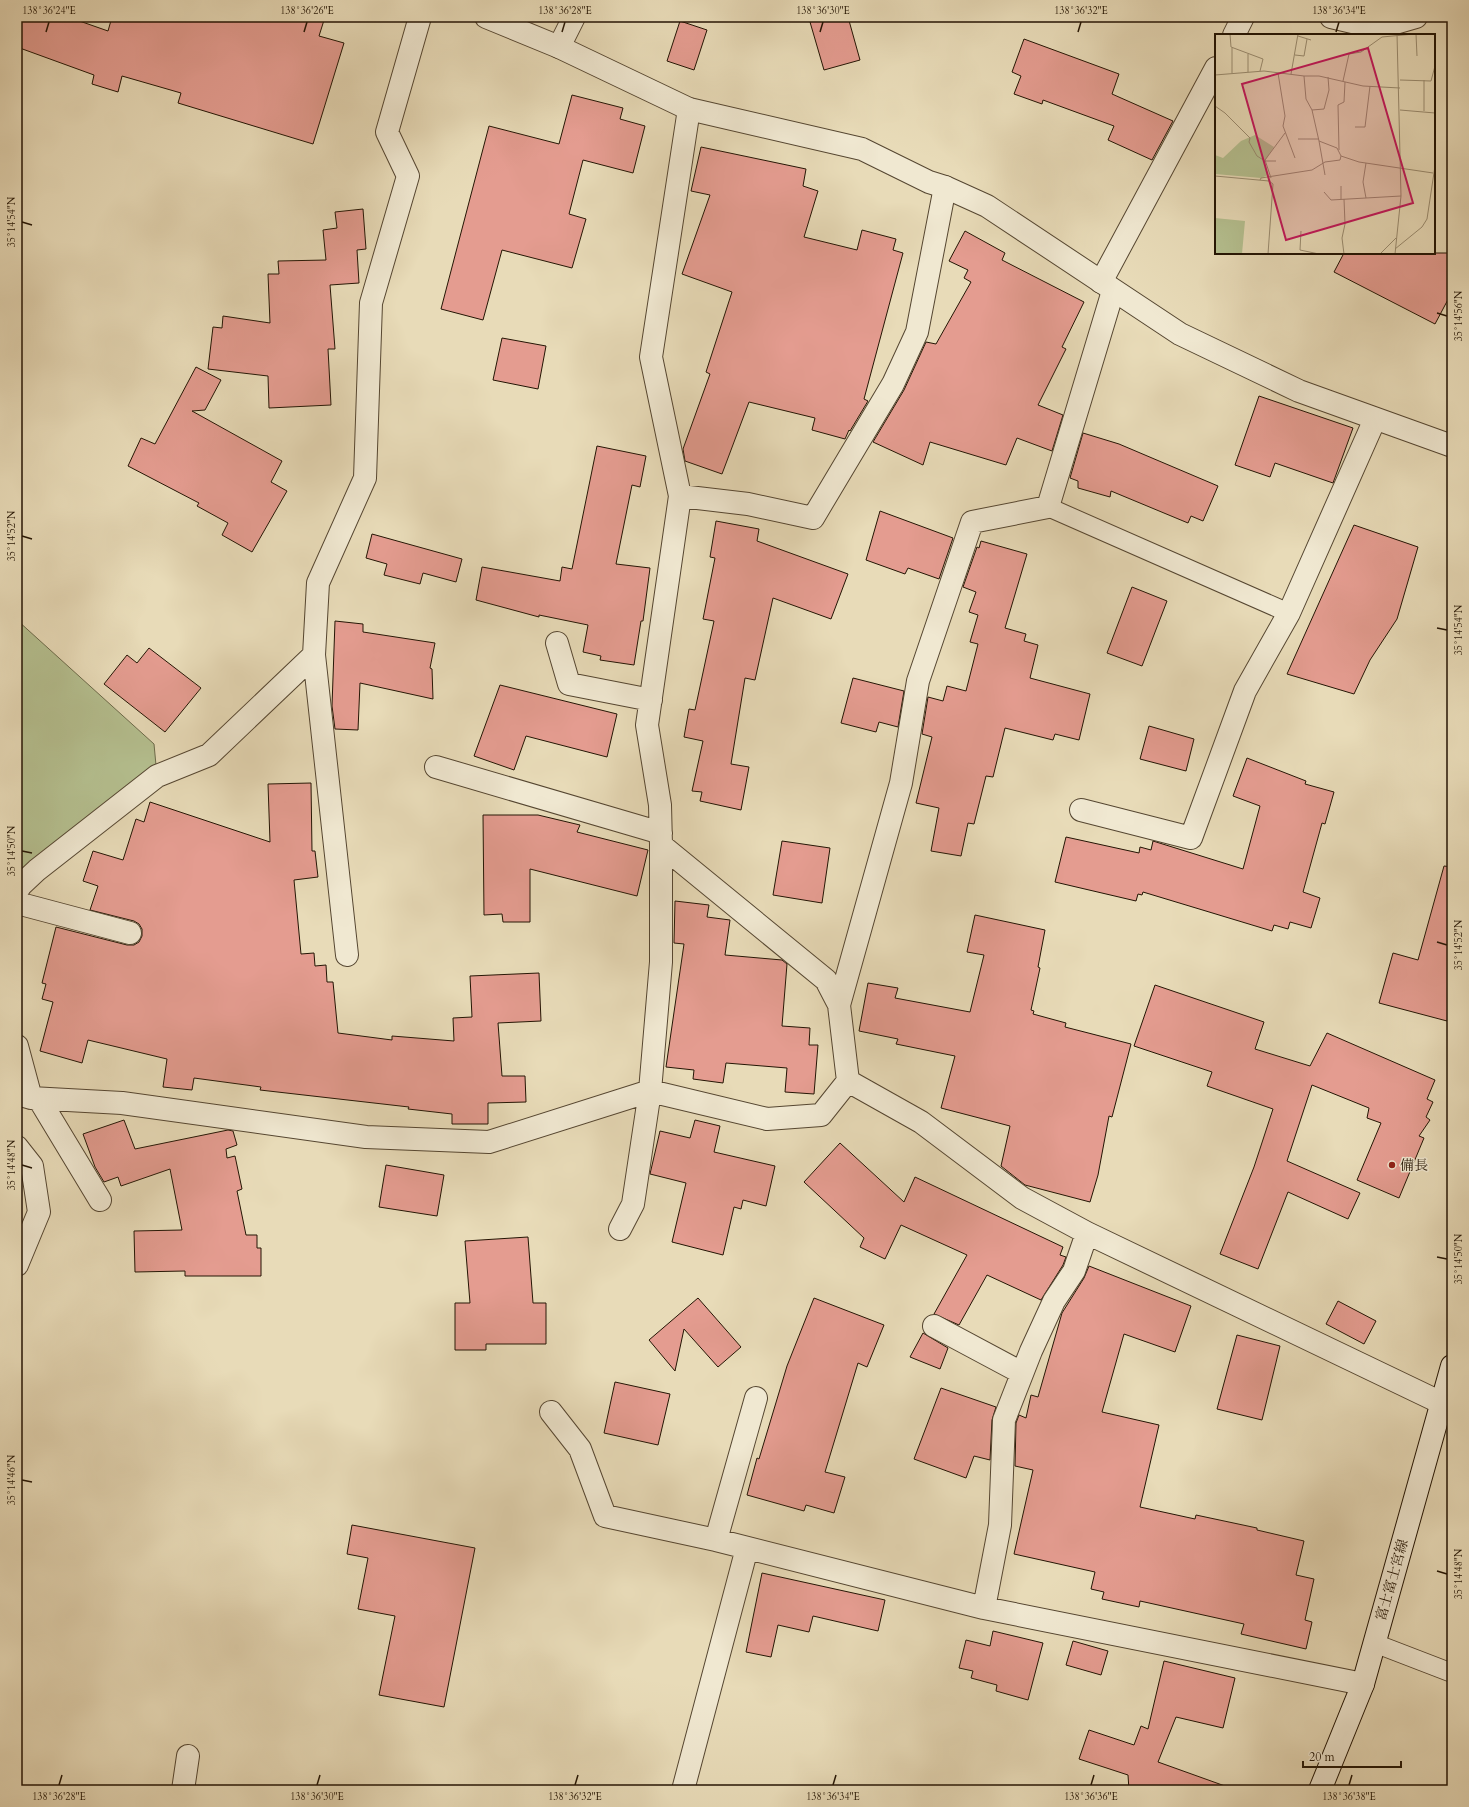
<svg xmlns="http://www.w3.org/2000/svg" width="1469" height="1807" viewBox="0 0 1469 1807" font-family="Cardo,'Noto Serif JP',serif">
<style>
.green{fill:#b5c090;stroke:#6c6a4a}
.building{fill:#e49c90;stroke:#241504}
.lines{fill:none;stroke-linecap:round;stroke-linejoin:round}
.service-casing{stroke:#554631;stroke-width:20}
.minor-casing{stroke:#554631;stroke-width:24}
.tertiary-casing{stroke:#554631;stroke-width:24}
.secondary-casing{stroke:#241504;stroke-width:24}
.service{stroke:#f0e8d1;stroke-width:18}
.minor{stroke:#f0e8d1;stroke-width:22}
.tertiary{stroke:#f0e8d1;stroke-width:22}
.secondary{stroke:#f0e8d1;stroke-width:22}
.ticks{fill:none;stroke:#241504;stroke-width:1.5}
.poi-dot{fill:#8f2418;stroke:#f0e8d1;stroke-width:1.5}
.labels{text-anchor:middle;dominant-baseline:central;stroke-width:3;stroke-linejoin:round;paint-order:stroke}
.poi-label{font-size:14px;fill:#241504;stroke:#f0e8d1;text-anchor:start}
.street-label{font-size:14px;fill:#241504;stroke:#f0e8d1}
.inset-road{fill:none;stroke:#9a8c70;stroke-width:1}
.view{fill:#c2185b;fill-opacity:0.15;stroke:#c2185b;stroke-width:2}
.inset-edge{fill:none;stroke:#241504;stroke-width:2}
.neatline{fill:none;stroke:#241504;stroke-width:1.5}
.ticks-label{font-size:10px;text-anchor:middle;fill:#241504}
</style>
<rect width="100%" height="100%" fill="#e8dbb8"/>
<filter id="stains"><feTurbulence type="fractalNoise" baseFrequency=".005" numOctaves="4"/><feColorMatrix values="0 0 0 0 .2 0 0 0 0 .09 0 0 0 0 .02 0 0 0 .5 -.17"/></filter>
<radialGradient id="worn" r=".72"><stop offset=".6" stop-color="#630" stop-opacity="0"/><stop offset="1" stop-color="#630" stop-opacity=".3"/></radialGradient>
<path class="green" d="M 17,620 L 154,744 L 157,776 L 17,891 Z"/>
<path class="building" d="M 17,17 L 68,17 L 108,31 L 112,17 L 325,17 L 319,36 L 344,43 L 313,144 L 178,103 L 181,93 L 122,76 L 118,92 L 92,84 L 94,75 L 17,47 Z
M 828,17 L 848,17 L 860,60 L 824,70 L 810,22 Z
M 680,21 L 707,30 L 694,70 L 667,61 Z
M 1024,39 L 1119,74 L 1112,94 L 1173,121 L 1152,160 L 1108,140 L 1114,126 L 1043,100 L 1042,104 L 1014,94 L 1021,76 L 1012,72 Z
M 572,95 L 623,108 L 620,119 L 645,126 L 633,173 L 583,160 L 569,214 L 586,219 L 572,268 L 502,250 L 483,320 L 441,309 L 489,126 L 559,144 Z
M 701,147 L 806,169 L 803,186 L 818,191 L 804,237 L 857,250 L 862,230 L 896,239 L 893,250 L 903,253 L 864,399 L 868,401 L 850,431 L 849,430 L 845,439 L 812,430 L 815,418 L 749,402 L 722,474 L 685,461 L 683,449 L 710,374 L 706,372 L 732,292 L 682,274 L 710,195 L 691,191 Z
M 363,209 L 366,249 L 357,250 L 359,283 L 330,285 L 335,349 L 328,349 L 331,405 L 269,408 L 268,376 L 208,369 L 213,327 L 222,328 L 223,316 L 270,323 L 268,274 L 279,274 L 278,261 L 326,260 L 323,230 L 337,228 L 335,212 Z
M 965,231 L 1005,253 L 1002,260 L 1084,302 L 1062,347 L 1066,349 L 1038,405 L 1063,415 L 1052,451 L 1017,438 L 1006,465 L 930,442 L 923,465 L 873,442 L 904,390 L 926,342 L 936,344 L 971,282 L 964,278 L 968,270 L 949,261 Z
M 1344,253 L 1452,253 L 1452,292 L 1435,324 L 1334,272 Z
M 502,338 L 546,346 L 538,389 L 493,380 Z
M 196,367 L 221,380 L 205,410 L 192,411 L 282,461 L 271,482 L 287,491 L 252,552 L 222,535 L 228,523 L 197,506 L 199,503 L 128,466 L 141,438 L 155,444 Z
M 1259,396 L 1353,428 L 1333,483 L 1275,463 L 1270,477 L 1235,465 Z
M 1083,433 L 1119,444 L 1218,486 L 1203,521 L 1191,516 L 1188,523 L 1111,491 L 1110,497 L 1078,488 L 1078,481 L 1070,478 Z
M 597,446 L 646,456 L 640,487 L 632,485 L 616,564 L 650,568 L 643,621 L 641,621 L 634,665 L 600,660 L 601,656 L 583,652 L 588,625 L 539,615 L 539,617 L 476,600 L 482,567 L 560,581 L 562,567 L 572,569 Z
M 880,511 L 953,538 L 939,579 L 908,568 L 905,574 L 866,560 Z
M 716,521 L 759,529 L 757,541 L 848,574 L 831,619 L 773,598 L 755,680 L 745,678 L 731,764 L 749,767 L 741,810 L 700,801 L 702,792 L 692,791 L 703,741 L 684,737 L 689,709 L 695,710 L 714,621 L 703,619 L 715,558 L 710,557 Z
M 1354,525 L 1418,547 L 1397,619 L 1370,660 L 1354,694 L 1287,674 Z
M 372,534 L 462,559 L 456,582 L 423,573 L 420,584 L 384,575 L 387,564 L 366,558 Z
M 981,541 L 1027,554 L 1005,628 L 1026,634 L 1024,641 L 1038,645 L 1030,678 L 1090,694 L 1079,740 L 1055,734 L 1053,740 L 1005,728 L 993,777 L 986,776 L 974,824 L 968,823 L 961,856 L 931,851 L 939,808 L 916,803 L 932,737 L 922,734 L 928,697 L 943,701 L 947,686 L 966,691 L 978,644 L 970,642 L 978,615 L 969,612 L 976,592 L 963,587 L 977,547 L 979,548 Z
M 1132,587 L 1167,601 L 1142,666 L 1107,653 Z
M 335,621 L 363,624 L 363,632 L 435,643 L 430,668 L 432,669 L 433,699 L 360,683 L 358,730 L 335,729 L 332,706 Z
M 149,648 L 201,688 L 165,732 L 104,684 L 127,655 L 137,663 Z
M 853,678 L 904,691 L 898,727 L 879,722 L 876,732 L 841,723 Z
M 500,685 L 617,714 L 607,757 L 526,736 L 514,770 L 474,756 Z
M 1149,726 L 1194,739 L 1186,771 L 1140,759 Z
M 1247,758 L 1306,781 L 1305,784 L 1334,792 L 1325,824 L 1322,823 L 1303,892 L 1320,898 L 1311,928 L 1290,922 L 1288,929 L 1274,925 L 1272,931 L 1143,892 L 1142,895 L 1138,894 L 1136,901 L 1055,882 L 1066,837 L 1139,853 L 1140,847 L 1151,850 L 1153,841 L 1243,869 L 1260,806 L 1233,796 Z
M 311,783 L 312,851 L 315,851 L 318,877 L 294,880 L 301,954 L 314,953 L 315,966 L 326,965 L 327,982 L 333,982 L 338,1033 L 392,1040 L 392,1036 L 454,1041 L 453,1018 L 472,1017 L 470,976 L 539,973 L 541,1021 L 498,1023 L 502,1076 L 525,1076 L 526,1102 L 488,1103 L 488,1124 L 452,1124 L 452,1114 L 408,1109 L 409,1107 L 260,1090 L 261,1087 L 194,1078 L 192,1090 L 163,1087 L 167,1059 L 88,1040 L 82,1063 L 40,1051 L 53,1002 L 42,999 L 46,984 L 42,983 L 56,927 L 127,945 L 134,945 L 139,942 L 142,936 L 142,929 L 139,924 L 134,921 L 90,910 L 98,886 L 83,881 L 93,851 L 123,860 L 136,819 L 144,822 L 150,802 L 270,842 L 268,784 Z
M 483,815 L 538,815 L 580,825 L 577,832 L 648,850 L 637,896 L 530,869 L 530,922 L 503,922 L 502,914 L 484,915 Z
M 782,841 L 830,848 L 822,903 L 773,895 Z
M 1444,866 L 1452,867 L 1452,1003 L 1447,1021 L 1379,1003 L 1393,953 L 1418,960 Z
M 675,901 L 709,905 L 707,917 L 730,920 L 725,955 L 782,960 L 787,964 L 782,1026 L 810,1028 L 809,1045 L 818,1045 L 814,1094 L 785,1092 L 787,1068 L 726,1063 L 723,1083 L 693,1079 L 694,1070 L 666,1067 L 684,944 L 674,943 Z
M 975,915 L 1045,930 L 1038,967 L 1040,968 L 1031,1010 L 1034,1011 L 1033,1014 L 1066,1023 L 1065,1027 L 1131,1044 L 1112,1117 L 1109,1116 L 1098,1175 L 1090,1202 L 1025,1185 L 1001,1166 L 1010,1126 L 941,1108 L 955,1056 L 896,1044 L 898,1039 L 859,1031 L 868,983 L 898,988 L 895,998 L 970,1012 L 984,955 L 967,952 Z
M 1155,985 L 1264,1022 L 1255,1049 L 1310,1066 L 1327,1033 L 1435,1080 L 1427,1099 L 1433,1102 L 1426,1117 L 1430,1120 L 1419,1136 L 1424,1138 L 1399,1198 L 1357,1180 L 1381,1123 L 1367,1118 L 1369,1108 L 1312,1085 L 1287,1161 L 1360,1193 L 1348,1219 L 1288,1192 L 1258,1269 L 1220,1254 L 1254,1167 L 1273,1109 L 1207,1086 L 1212,1072 L 1134,1046 Z
M 124,1120 L 135,1149 L 228,1130 L 233,1131 L 237,1145 L 226,1149 L 227,1158 L 235,1156 L 242,1189 L 237,1191 L 246,1235 L 257,1235 L 257,1248 L 261,1248 L 261,1276 L 185,1276 L 185,1271 L 135,1272 L 134,1231 L 182,1230 L 170,1169 L 121,1186 L 118,1177 L 104,1182 L 95,1167 L 83,1134 Z
M 695,1120 L 720,1126 L 714,1152 L 775,1166 L 766,1206 L 743,1200 L 741,1209 L 734,1207 L 723,1255 L 672,1242 L 686,1183 L 650,1174 L 660,1131 L 690,1138 Z
M 840,1143 L 904,1202 L 915,1177 L 1063,1247 L 1060,1255 L 1066,1257 L 1063,1265 L 1041,1300 L 987,1275 L 959,1325 L 934,1314 L 967,1255 L 901,1225 L 885,1259 L 860,1247 L 864,1238 L 804,1182 Z
M 386,1165 L 444,1175 L 437,1216 L 379,1207 Z
M 528,1237 L 533,1303 L 546,1303 L 546,1344 L 486,1344 L 486,1350 L 455,1350 L 455,1303 L 470,1303 L 465,1241 Z
M 1089,1266 L 1191,1306 L 1175,1352 L 1124,1334 L 1102,1412 L 1159,1425 L 1140,1507 L 1195,1519 L 1196,1515 L 1257,1528 L 1257,1530 L 1304,1541 L 1296,1575 L 1314,1579 L 1305,1620 L 1312,1622 L 1306,1649 L 1241,1634 L 1244,1624 L 1140,1601 L 1139,1607 L 1102,1599 L 1104,1592 L 1091,1589 L 1095,1572 L 1014,1554 L 1033,1470 L 1015,1466 L 1016,1423 L 1019,1415 L 1026,1418 L 1031,1395 L 1038,1397 L 1062,1313 L 1084,1278 Z
M 698,1298 L 741,1347 L 718,1367 L 684,1329 L 675,1371 L 649,1340 Z
M 814,1298 L 884,1325 L 867,1367 L 858,1363 L 825,1472 L 845,1477 L 834,1513 L 806,1505 L 804,1511 L 747,1495 L 757,1458 L 759,1459 L 787,1366 Z
M 1338,1301 L 1376,1321 L 1364,1344 L 1326,1324 Z
M 923,1333 L 948,1348 L 940,1369 L 910,1357 Z
M 1237,1335 L 1280,1346 L 1262,1420 L 1217,1409 Z
M 615,1382 L 670,1394 L 658,1445 L 604,1433 Z
M 941,1388 L 996,1407 L 992,1420 L 990,1460 L 974,1456 L 966,1478 L 914,1459 Z
M 352,1525 L 475,1548 L 444,1707 L 379,1695 L 395,1616 L 358,1609 L 368,1558 L 347,1554 Z
M 762,1573 L 885,1600 L 878,1631 L 813,1616 L 809,1632 L 778,1625 L 771,1657 L 746,1652 Z
M 993,1631 L 1043,1643 L 1028,1700 L 996,1691 L 997,1685 L 971,1678 L 973,1671 L 959,1668 L 966,1640 L 990,1646 Z
M 1073,1641 L 1108,1651 L 1101,1675 L 1066,1665 Z
M 1164,1661 L 1235,1678 L 1223,1728 L 1176,1717 L 1158,1762 L 1225,1786 L 1224,1790 L 1129,1790 L 1128,1775 L 1079,1759 L 1089,1730 L 1134,1745 L 1141,1726 L 1148,1729 Z"/>
<g class="lines">
<defs>
<path id="service" d="M 1048,507 L 1289,613
M 1374,1643 L 1452,1673"/>
<path id="minor" d="M 1331,17 L 1378,28 L 1416,17
M 1234,35 L 1243,17
M 559,47 L 574,17
M 689,109 L 651,357 L 680,496 L 647,725 L 660,805 L 661,845 L 826,980 L 839,1005 L 848,1081 L 921,1122 L 1022,1198 L 1087,1233 L 1452,1408
M 1101,282 L 1216,68
M 680,496 L 748,504 L 813,518 L 893,384 L 917,332 L 945,187
M 557,643 L 569,684 L 651,700
M 436,767 L 661,833
M 1081,810 L 1191,838 L 1245,691 L 1289,613 L 1375,419
M 17,891 L 21,885 L 37,870 L 157,776 L 209,755 L 314,655
M 17,903 L 130,933
M 347,955 L 314,655 L 318,583 L 365,478 L 371,303 L 408,176 L 387,132 L 420,17
M 839,1005 L 901,783 L 918,681 L 972,522 L 1048,507 L 1113,291
M 17,1046 L 31,1098
M 17,1094 L 31,1098 L 122,1103 L 366,1137 L 489,1142 L 650,1091 L 767,1119 L 821,1115 L 848,1081
M 39,1099 L 100,1200
M 620,1229 L 633,1204 L 650,1091 L 661,962 L 661,845
M 934,1326 L 1022,1373
M 551,1412 L 580,1449 L 605,1516 L 716,1540 L 984,1608 L 1363,1684
M 716,1540 L 756,1398
M 984,1608 L 1000,1525 L 1004,1420 L 1031,1351 L 1054,1301 L 1074,1271 L 1087,1233
M 183,1790 L 188,1756
M 683,1790 L 747,1548"/>
<path id="tertiary" d="M 486,17 L 559,47 L 689,109 L 862,149 L 929,182 L 945,187 L 987,206 L 1180,334 L 1299,391 L 1452,446
M 17,1147 L 32,1166 L 39,1212 L 17,1265"/>
<path id="secondary" d="M 1320,1790 L 1363,1684 L 1452,1366"/>
</defs>
<use href="#service" class="service-casing"/>
<use href="#minor" class="minor-casing"/>
<use href="#tertiary" class="tertiary-casing"/>
<use href="#secondary" class="secondary-casing"/>
<use href="#service" class="service"/>
<use href="#minor" class="minor"/>
<use href="#tertiary" class="tertiary"/>
<use href="#secondary" class="secondary"/>
</g>
<path class="ticks" d="M 46,32 L 49,22M 304,32 L 307,22M 562,32 L 565,22M 820,32 L 823,22M 1078,32 L 1081,22M 1336,32 L 1339,22M 22,222 L 32,225M 1437,313 L 1447,316M 22,536 L 32,539M 1437,628 L 1447,630M 22,851 L 32,853M 1437,942 L 1447,945M 22,1165 L 32,1168M 1437,1257 L 1447,1259M 22,1480 L 32,1482M 1437,1571 L 1447,1574M 59,1785 L 62,1775M 317,1785 L 320,1775M 575,1785 L 578,1775M 833,1785 L 836,1775M 1091,1785 L 1094,1775M 1349,1785 L 1352,1775"/>
<circle class="poi-dot" cx="1392" cy="1165" r="4"/>
<g class="labels">
<g class="poi-label">
<text x="1400" y="1165">備長</text>
</g>
<g class="street-label">
<text transform="translate(1392 1580) rotate(-74)">富士富士宮線</text>
</g>
</g>
<g transform="translate(1215 34)">
<rect width="220" height="220" fill="#e8dbb8"/>
<path d="M 40,101 L 59,113 L 50,127 L 53,141 L 46,144 L 0,140 L 0,121 L 8,124 L 26,107 ZM 0,184 L 30,187 L 27,220 L 0,220 Z" fill="#b5c090"/>
<path class="inset-road" d="M 15,0 L 16,13 L 48,25 L 45,37M 201,0 L 202,22M 83,2 L 96,6M 17,14 L 17,39M 80,21 L 89,22 L 92,5M 33,38 L 33,20M 63,39 L 70,82 L 68,92 L 80,124M 76,40 L 83,0M 0,41 L 49,37 L 89,42 L 104,42 L 148,52 L 185,54M 89,42 L 91,65 L 97,76 L 104,107 L 122,114 L 126,122 L 144,128 L 218,139M 185,46 L 216,47 L 220,32M 209,46 L 209,77M 128,47 L 134,20 L 146,18 L 167,3 L 199,0M 0,72 L 10,79 L 35,104 L 34,108 L 42,122 L 50,127 L 61,127M 97,76 L 109,75 L 114,56 L 113,43M 185,76 L 220,79M 140,93 L 150,93 L 155,52M 83,105 L 104,105M 104,107 L 110,141M 124,116 L 123,71 L 129,68 L 130,48M 151,129 L 148,148 L 151,164M 0,142 L 54,147 L 58,150 L 53,220M 56,144 L 50,126 L 70,99M 45,146 L 46,144 L 97,136 L 110,128 L 125,126 L 126,122M 126,152 L 126,165M 109,158 L 116,166 L 186,162M 129,165 L 130,190 L 127,204 L 129,220M 86,197 L 85,216 L 104,220M 180,215 L 207,193 L 212,185 L 220,132M 165,220 L 181,204M 180,220 L 186,162 L 182,0"/>
<path class="view" d="M 153,14 L 198,169 L 71,206 L 27,50 Z"/>
<rect width="220" height="220" class="inset-edge"/>
</g>
<rect width="1469" height="1807" fill="none" stroke="#e8dbb8" stroke-width="44"/>
<path d="M1303 1761v6h98v-6" fill="none" stroke="#241504" stroke-width="2"/>
<text x="1309" y="1761" font-size="12" fill="#241504" stroke="#f0e8d1" stroke-width="3" paint-order="stroke">20 m</text>
<rect x="22" y="22" width="1425" height="1763" class="neatline"/>
<g class="ticks-label">
<text x="49" y="14">138°36'24"E</text>
<text x="307" y="14">138°36'26"E</text>
<text x="565" y="14">138°36'28"E</text>
<text x="823" y="14">138°36'30"E</text>
<text x="1081" y="14">138°36'32"E</text>
<text x="1339" y="14">138°36'34"E</text>
<text transform="translate(11 222) rotate(-90)" y="4">35°14'54"N</text>
<text transform="translate(1458 316) rotate(-90)" y="4">35°14'56"N</text>
<text transform="translate(11 536) rotate(-90)" y="4">35°14'52"N</text>
<text transform="translate(1458 630) rotate(-90)" y="4">35°14'54"N</text>
<text transform="translate(11 851) rotate(-90)" y="4">35°14'50"N</text>
<text transform="translate(1458 945) rotate(-90)" y="4">35°14'52"N</text>
<text transform="translate(11 1165) rotate(-90)" y="4">35°14'48"N</text>
<text transform="translate(1458 1259) rotate(-90)" y="4">35°14'50"N</text>
<text transform="translate(11 1480) rotate(-90)" y="4">35°14'46"N</text>
<text transform="translate(1458 1574) rotate(-90)" y="4">35°14'48"N</text>
<text x="59" y="1800">138°36'28"E</text>
<text x="317" y="1800">138°36'30"E</text>
<text x="575" y="1800">138°36'32"E</text>
<text x="833" y="1800">138°36'34"E</text>
<text x="1091" y="1800">138°36'36"E</text>
<text x="1349" y="1800">138°36'38"E</text>
</g>
<rect width="100%" height="100%" filter="url(#stains)"/>
<rect width="100%" height="100%" fill="url(#worn)"/>
</svg>
